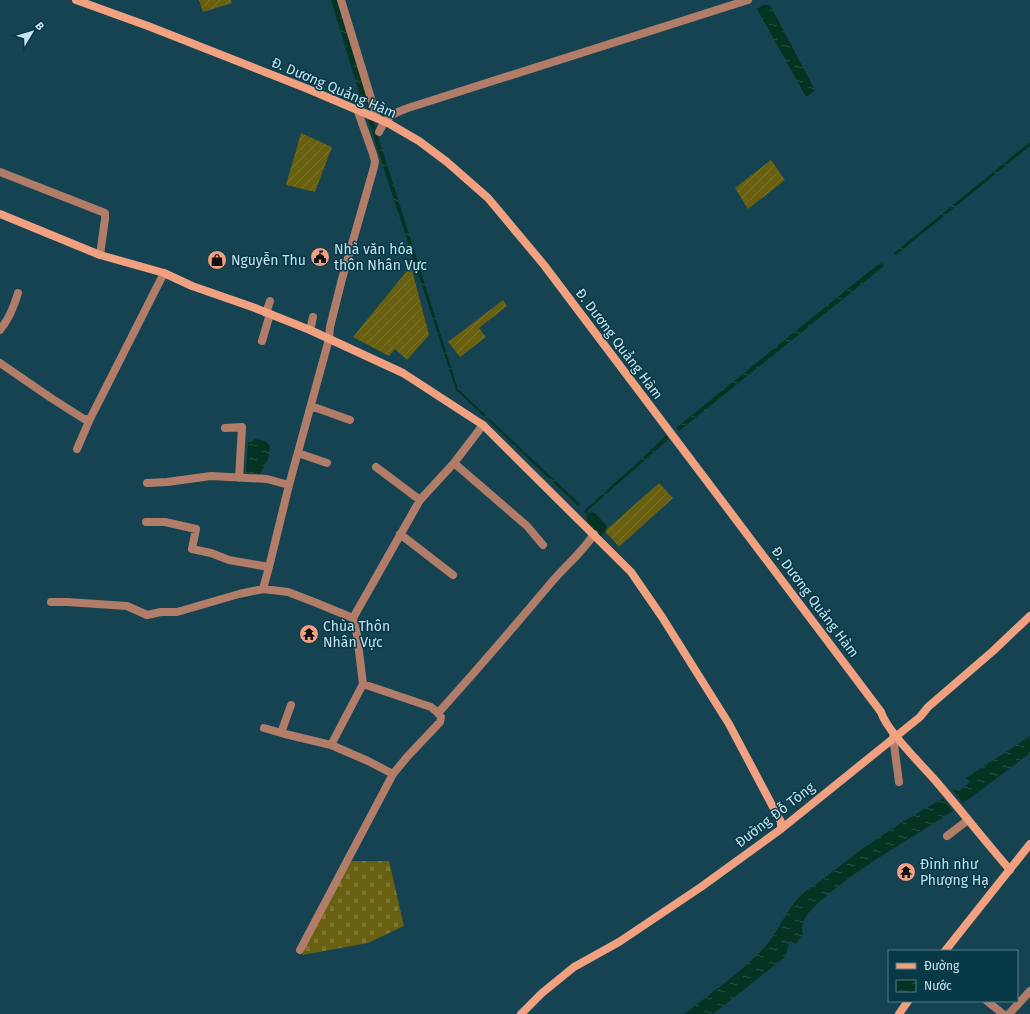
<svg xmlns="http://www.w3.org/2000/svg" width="1030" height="1014" viewBox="0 0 1030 1014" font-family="'Fira Sans',sans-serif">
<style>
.cemetery{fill:url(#cemetery-stones)}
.garden{fill:url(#garden-furrows)}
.water{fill:url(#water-ripples)}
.pier{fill:#154352}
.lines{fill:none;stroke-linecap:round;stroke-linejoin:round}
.canal{stroke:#053321;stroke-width:11}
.street{stroke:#b17d69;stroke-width:8}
.secondary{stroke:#f1a080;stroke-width:8}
.labels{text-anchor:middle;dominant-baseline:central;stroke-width:3;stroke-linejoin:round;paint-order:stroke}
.street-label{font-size:14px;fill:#c6e3ee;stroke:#073947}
.poi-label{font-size:14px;fill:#c6e3ee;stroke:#073947;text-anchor:start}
</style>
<defs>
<pattern id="cemetery-stones" width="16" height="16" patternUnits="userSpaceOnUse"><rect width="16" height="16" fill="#685f10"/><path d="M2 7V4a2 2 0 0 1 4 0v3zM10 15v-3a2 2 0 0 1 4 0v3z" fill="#7c7633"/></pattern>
<pattern id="garden-furrows" width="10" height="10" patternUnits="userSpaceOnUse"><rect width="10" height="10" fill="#685f10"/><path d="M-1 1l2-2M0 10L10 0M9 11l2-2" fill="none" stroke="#7c7633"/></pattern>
<pattern id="water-ripples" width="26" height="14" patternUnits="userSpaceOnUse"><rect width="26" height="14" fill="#053321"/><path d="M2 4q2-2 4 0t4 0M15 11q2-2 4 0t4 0" fill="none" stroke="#285042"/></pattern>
</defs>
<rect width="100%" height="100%" fill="#154352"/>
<path class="cemetery" d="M 343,861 L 389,861 L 404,926 L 368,943 L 302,955 Z"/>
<path class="garden" d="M 199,0 L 231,0 L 232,3 L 203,12 Z
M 301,133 L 332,147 L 315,192 L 286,185 Z
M 771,160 L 785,180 L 748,209 L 735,188 Z
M 411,266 L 429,335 L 407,360 L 395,349 L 389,356 L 353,337 Z
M 503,300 L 507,306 L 479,328 L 486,337 L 460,357 L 448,342 Z
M 659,483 L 673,498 L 619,547 L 605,531 Z"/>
<path class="water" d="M 331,0 L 337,0 L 369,104 L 359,102 L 359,92 Z
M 763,5 L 770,5 L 815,90 L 806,97 L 757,9 Z
M 368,120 L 373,120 L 458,389 L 580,504 L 578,506 L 456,390 Z
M 1030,142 L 1030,146 L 896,255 L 894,253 Z
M 881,262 L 884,266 L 679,431 L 676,428 Z
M 666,435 L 669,439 L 587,511 L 603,527 L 602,530 L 584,512 L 585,510 L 649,452 Z
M 255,439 L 265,441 L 270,446 L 268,459 L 260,474 L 246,472 L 248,442 L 252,442 Z
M 1030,736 L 1030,753 C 1000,776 970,799 939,820 C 900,845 852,872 818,903 C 809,912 799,921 803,934 L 796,944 L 790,941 L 785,957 L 713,1014 L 684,1014 C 710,994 739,974 762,950 C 782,930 788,899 815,885 L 862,849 L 904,821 L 943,798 L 953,790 L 959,791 L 970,782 L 966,778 Z"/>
<path class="pier" d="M 951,788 L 965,805 L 954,813 L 942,797 Z"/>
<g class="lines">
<path class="canal" d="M 592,518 L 601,528 L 598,532"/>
<path class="street" d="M 341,0 L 377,118
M 379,132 C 387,115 394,113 411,107 L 748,0
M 0,172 L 105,213 L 105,219 L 100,255
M 266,313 L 270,301
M 0,330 C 9,319 14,307 18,293
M 310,330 L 313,317
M 262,341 L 270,314
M 0,363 L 51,398 L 84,419 L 90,419 L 164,273
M 311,406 L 350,420
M 225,428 L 242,427 L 239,478
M 77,449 L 90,419
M 298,453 L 327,463
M 454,463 L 527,526 L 543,545
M 376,467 L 420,500
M 147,483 L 167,482 L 211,476 L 267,479 L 289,485
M 146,522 L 165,522 L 196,529 L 192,549 L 211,553 L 229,560 L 269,567
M 400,534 L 453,575
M 263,589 L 269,567 L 289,485 L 329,339 L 330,327 L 342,279 L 374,167 L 375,161 L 373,154 L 357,109
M 51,602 L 67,602 L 127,606 L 147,615 L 161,612 L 177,612 L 239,594 L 263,589 L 288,592 L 314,602 L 353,618
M 438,713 C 476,671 513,628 550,584 C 564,567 582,553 594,534
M 264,728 L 285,734 L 331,745 L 363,684 L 357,635 L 353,618 L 420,500 L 454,463 L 483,425
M 281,733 L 291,705
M 893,737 L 899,782
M 331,745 L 368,761 L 393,774
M 947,836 L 968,820
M 300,950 L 393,774 L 407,757 L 440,722 L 441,717 L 437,712 L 431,707 L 363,684
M 987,1001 L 1003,1014
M 1009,1014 L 1030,991"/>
<path class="secondary" d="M 76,0 L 148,26 L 308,89 L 388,123 L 419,141 L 447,162 L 488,198 L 544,265 L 881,712 C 887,731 920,763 934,779 C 960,809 984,840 1010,870
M 0,214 L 100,255 L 164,273 L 192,286 L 255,308 L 310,330 L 403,373 L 483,425 L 631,572 L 662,617 L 729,724 L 781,822 L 781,829
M 945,951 L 1030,844
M 521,1014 L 542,993 L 574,967 L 619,942 L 701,887 L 781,829 L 920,717 L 928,707 L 993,651 L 1030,616
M 899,1014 L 908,1001"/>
</g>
<defs>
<symbol id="civic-disc" viewBox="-11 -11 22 22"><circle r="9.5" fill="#f2a080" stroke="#073947"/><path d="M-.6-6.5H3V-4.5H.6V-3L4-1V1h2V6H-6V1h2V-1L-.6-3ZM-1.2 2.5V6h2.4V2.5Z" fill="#111"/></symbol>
<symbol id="shop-disc" viewBox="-11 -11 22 22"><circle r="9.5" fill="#f2a080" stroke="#073947"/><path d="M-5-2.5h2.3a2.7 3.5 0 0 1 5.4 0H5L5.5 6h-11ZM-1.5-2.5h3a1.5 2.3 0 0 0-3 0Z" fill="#111"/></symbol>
<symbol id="temple-disc" viewBox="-11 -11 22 22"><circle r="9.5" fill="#f2a080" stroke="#073947"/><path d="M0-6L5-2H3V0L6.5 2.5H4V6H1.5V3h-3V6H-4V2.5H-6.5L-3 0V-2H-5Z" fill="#111"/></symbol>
</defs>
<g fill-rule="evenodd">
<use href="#civic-disc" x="309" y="246" width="22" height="22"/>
<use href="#shop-disc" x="206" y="249" width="22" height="22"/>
<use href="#temple-disc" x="298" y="623" width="22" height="22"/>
<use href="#temple-disc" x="895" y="861" width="22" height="22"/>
</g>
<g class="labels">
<g class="street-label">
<text transform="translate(334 88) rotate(23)">Đ. Dương Quảng Hàm</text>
<text transform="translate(619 344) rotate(53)">Đ. Dương Quảng Hàm</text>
<text transform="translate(815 602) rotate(53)">Đ. Dương Quảng Hàm</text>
<text transform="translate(775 815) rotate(-38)">Đường Đỗ Tông</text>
</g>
<g class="poi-label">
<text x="334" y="249">Nhà văn hóa<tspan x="334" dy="16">thôn Nhân Vực</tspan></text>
<text x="231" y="260">Nguyễn Thu</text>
<text x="323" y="626">Chùa Thôn<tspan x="323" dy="16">Nhân Vực</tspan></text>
<text x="920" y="864">Đình như<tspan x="920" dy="16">Phượng Hạ</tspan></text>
</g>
</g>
<rect x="888" y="950" width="130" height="52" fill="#073947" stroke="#537d8a"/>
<rect x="896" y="963" width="20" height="6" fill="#f1a080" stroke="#537d8a"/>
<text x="924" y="970" font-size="12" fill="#c6e3ee">Đường</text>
<rect x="896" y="980" width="20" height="12" fill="url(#water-ripples)" stroke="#537d8a"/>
<text x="924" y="990" font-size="12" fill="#c6e3ee">Nước</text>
<g transform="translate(32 32) rotate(52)" stroke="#073947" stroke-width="3" paint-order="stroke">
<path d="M0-3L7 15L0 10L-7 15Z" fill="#c6e3ee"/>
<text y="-6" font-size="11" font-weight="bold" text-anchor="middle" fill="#c6e3ee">B</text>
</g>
</svg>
